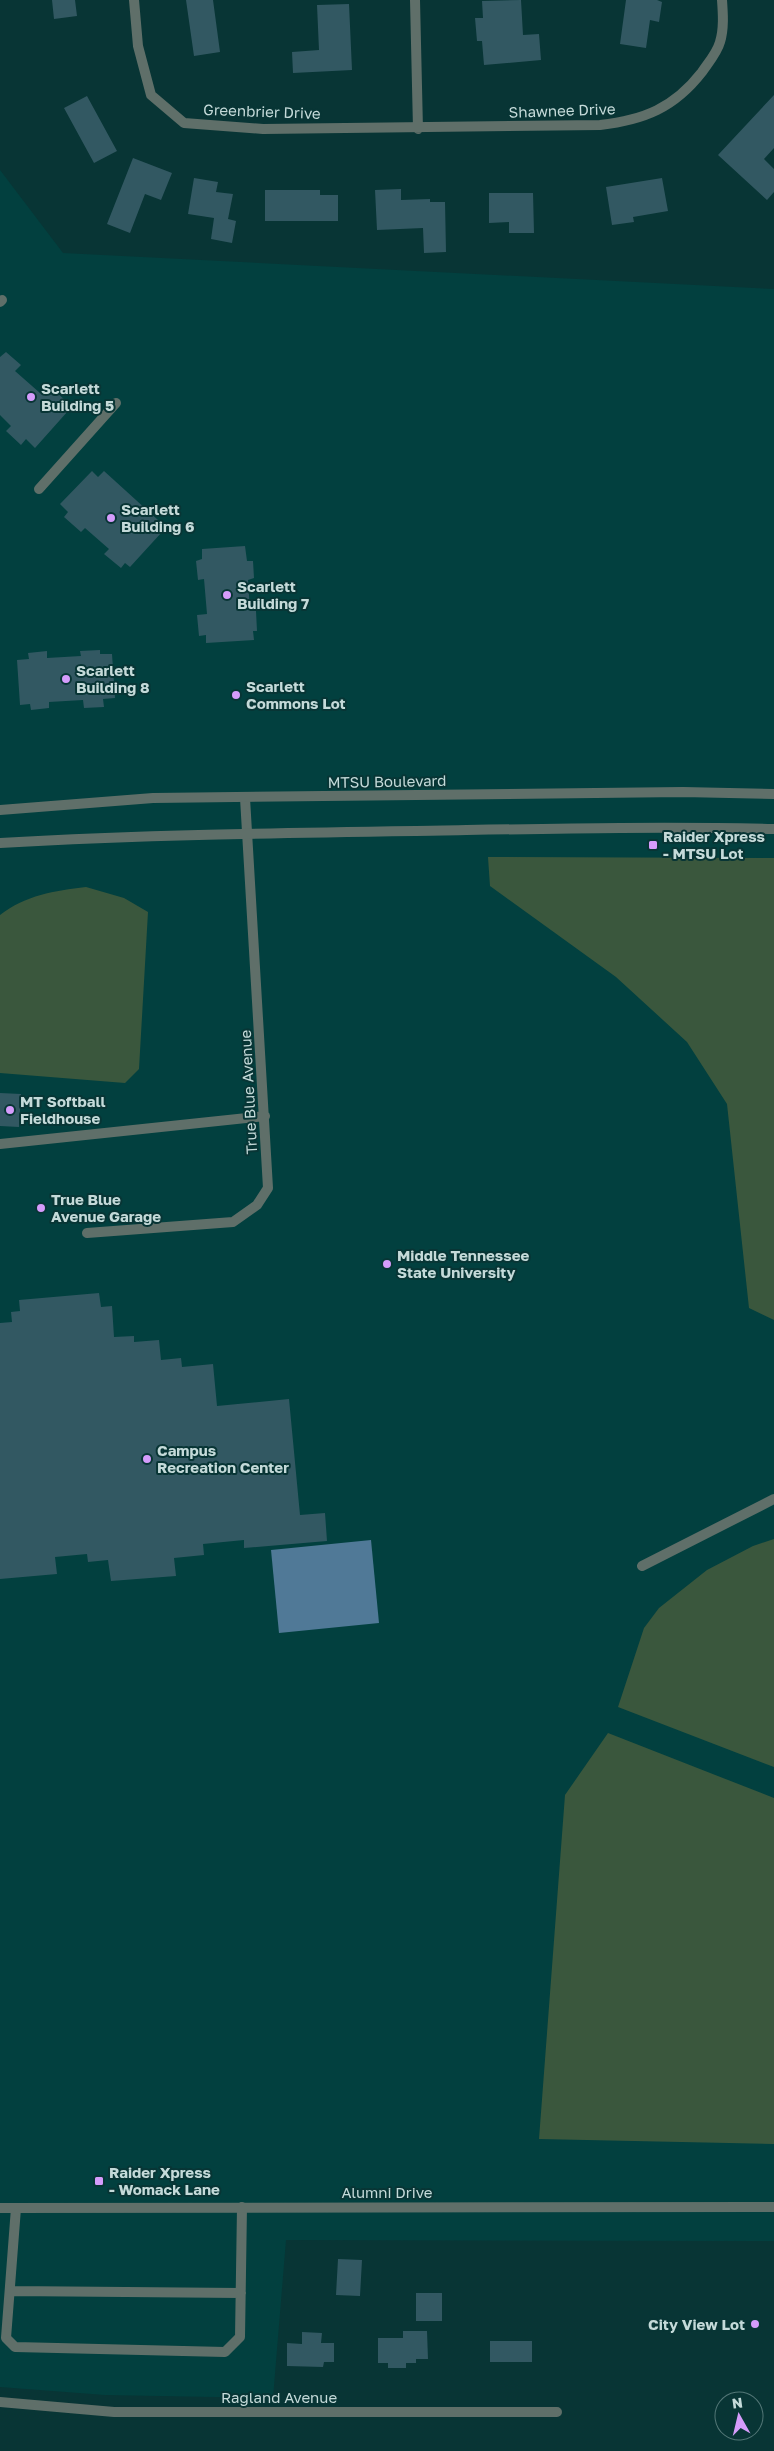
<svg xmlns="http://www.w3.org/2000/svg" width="774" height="2451" viewBox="0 0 774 2451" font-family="'Golos Text',sans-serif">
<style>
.built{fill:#02403f}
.green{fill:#3a573d}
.water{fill:#507997}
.building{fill:#325862}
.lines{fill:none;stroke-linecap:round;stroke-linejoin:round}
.lane{stroke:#5f6f69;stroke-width:10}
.street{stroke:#5f6f69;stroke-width:10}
.poi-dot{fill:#d59cfb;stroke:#083535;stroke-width:2}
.labels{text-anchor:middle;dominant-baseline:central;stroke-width:4;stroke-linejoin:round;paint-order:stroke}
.street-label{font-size:15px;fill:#c4dad9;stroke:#083535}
.poi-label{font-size:15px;font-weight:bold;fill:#c4dad9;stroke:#083535;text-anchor:start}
</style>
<rect width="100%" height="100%" fill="#083535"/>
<path class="built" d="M 0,170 L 63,253 L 774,289 L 774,2241 L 286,2240 L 273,2398 L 105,2395 L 0,2387 Z"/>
<path class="green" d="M 488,857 L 774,858 L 774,1320 L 749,1308 L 727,1104 L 687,1042 L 616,977 L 490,886 Z
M 86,887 L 124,898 L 148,912 L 139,1069 L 125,1083 L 0,1073 L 0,915 C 26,895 54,891 86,887 Z
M 774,1539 L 774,1767 L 618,1707 L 644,1628 L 659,1608 L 707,1570 L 753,1546 Z
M 608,1733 L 774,1798 L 774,2144 L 539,2139 L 565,1795 Z"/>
<path class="water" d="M 371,1540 L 379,1623 L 279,1633 L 271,1550 Z"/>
<path class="building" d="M 52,0 L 75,0 L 77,16 L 54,19 Z
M 186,0 L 213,0 L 220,52 L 194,56 Z
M 521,0 L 523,35 L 539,34 L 541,60 L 484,65 L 482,41 L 477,41 L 475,18 L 483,18 L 482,1 Z
M 626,0 L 657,0 L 662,2 L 659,22 L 650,20 L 646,48 L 620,44 Z
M 349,4 L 352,70 L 293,73 L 292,52 L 319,50 L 317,5 Z
M 774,95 L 774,148 L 764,159 L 774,169 L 774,192 L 767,200 L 718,155 Z
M 87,96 L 117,151 L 94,163 L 64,108 Z
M 133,158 L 172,173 L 161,200 L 145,194 L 130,233 L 107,224 Z
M 194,178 L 218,182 L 216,192 L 233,194 L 228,219 L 236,221 L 232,243 L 211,239 L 214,218 L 188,214 Z
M 662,178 L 668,211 L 633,217 L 634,222 L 612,225 L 606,187 Z
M 401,189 L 401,200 L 430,199 L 430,202 L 445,202 L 446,252 L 424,253 L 423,228 L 377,230 L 375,190 Z
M 265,190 L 320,190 L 320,195 L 338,195 L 338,221 L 265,221 Z
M 489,193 L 533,193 L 534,233 L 509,233 L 509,222 L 489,223 Z
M 6,352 L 21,365 L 15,371 L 40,393 L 47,384 L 66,401 L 62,406 L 68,411 L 35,448 L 26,439 L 21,445 L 6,431 L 11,426 L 0,415 L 0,357 Z
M 92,471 L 98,477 L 104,471 L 158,520 L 154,525 L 162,532 L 130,567 L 125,563 L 121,568 L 104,554 L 109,549 L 85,528 L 81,532 L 64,517 L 68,512 L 60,504 Z
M 245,546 L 247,561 L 253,561 L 254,578 L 248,580 L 250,611 L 256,611 L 257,631 L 253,631 L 254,640 L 206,643 L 206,635 L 199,636 L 197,615 L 207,614 L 204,579 L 198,580 L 196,561 L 202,559 L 202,549 Z
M 100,650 L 100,654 L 112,654 L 115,698 L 103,699 L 104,707 L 84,708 L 83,700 L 49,702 L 49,708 L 31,710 L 30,704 L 20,705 L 17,660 L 29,659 L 28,653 L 47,651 L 47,658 L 81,656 L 80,651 Z
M 0,1093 L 21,1094 L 19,1127 L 0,1126 Z
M 99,1293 L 101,1307 L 112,1306 L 114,1337 L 134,1336 L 134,1342 L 159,1340 L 161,1360 L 181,1358 L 182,1367 L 213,1364 L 217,1406 L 289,1399 L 300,1515 L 325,1513 L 327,1541 L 244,1548 L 244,1540 L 203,1544 L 204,1555 L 174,1558 L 176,1576 L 111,1581 L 108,1560 L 88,1562 L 87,1554 L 55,1557 L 57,1574 L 0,1579 L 0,1323 L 12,1322 L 11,1312 L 20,1311 L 19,1300 Z
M 338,2259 L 362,2260 L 360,2296 L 336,2295 Z
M 416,2293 L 442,2293 L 442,2321 L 416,2321 Z
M 403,2331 L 427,2331 L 428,2359 L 416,2359 L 416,2363 L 406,2363 L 406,2368 L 388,2368 L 388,2363 L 378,2363 L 378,2338 L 403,2338 Z
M 302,2332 L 322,2333 L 321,2343 L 334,2343 L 334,2362 L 324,2362 L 323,2367 L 287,2366 L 287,2343 L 302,2344 Z
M 490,2341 L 532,2341 L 532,2362 L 490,2362 Z"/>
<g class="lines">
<path class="lane" d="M 0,302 L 2,300
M 39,489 L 116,403
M 0,1144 L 265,1116
M 87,1233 L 233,1222 L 257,1205 L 268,1188 L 245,798
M 16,2208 L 6,2338 L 15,2347 L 225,2352 L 240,2337 L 242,2207
M 10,2291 L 241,2293"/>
<path class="street" d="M 134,0 L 138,46 L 151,95 L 184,123 L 263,129 L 600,125 C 644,120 674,108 702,72 C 708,63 717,53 720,42 C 724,29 723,14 722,0
M 415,0 L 418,129
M 0,810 L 153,798 L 683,792 L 774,794
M 0,843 C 139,835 277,833 416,831 C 535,829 655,826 774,829
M 642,1566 L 774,1499
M 0,2208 L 774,2207
M 0,2402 L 114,2412 L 557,2412"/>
</g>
<g class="poi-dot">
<circle cx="31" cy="397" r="5"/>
<circle cx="111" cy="518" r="5"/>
<circle cx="227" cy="595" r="5"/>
<circle cx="66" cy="679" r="5"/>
<circle cx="236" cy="695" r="5"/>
<rect x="648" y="840" width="10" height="10" rx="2.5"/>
<circle cx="10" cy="1110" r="5"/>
<circle cx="41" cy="1208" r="5"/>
<circle cx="387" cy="1264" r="5"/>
<circle cx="147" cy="1459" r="5"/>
<rect x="94" y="2176" width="10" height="10" rx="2.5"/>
<circle cx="755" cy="2324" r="5"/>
</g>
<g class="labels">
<g class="street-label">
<text transform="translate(562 110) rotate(-2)">Shawnee Drive</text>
<text transform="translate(262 111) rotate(2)">Greenbrier Drive</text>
<text transform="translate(387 781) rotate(-1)">MTSU Boulevard</text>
<text transform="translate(248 1092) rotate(-93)">True Blue Avenue</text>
<text x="387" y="2192">Alumni Drive</text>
<text x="279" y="2397">Ragland Avenue</text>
</g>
<g class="poi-label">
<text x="41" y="388">Scarlett<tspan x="41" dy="17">Building 5</tspan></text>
<text x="121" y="509">Scarlett<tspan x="121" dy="17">Building 6</tspan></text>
<text x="237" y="586">Scarlett<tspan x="237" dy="17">Building 7</tspan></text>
<text x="76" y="670">Scarlett<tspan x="76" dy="17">Building 8</tspan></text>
<text x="246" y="686">Scarlett<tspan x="246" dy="17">Commons Lot</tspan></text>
<text x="663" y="836">Raider Xpress<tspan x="663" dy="17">- MTSU Lot</tspan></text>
<text x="20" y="1101">MT Softball<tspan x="20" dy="17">Fieldhouse</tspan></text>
<text x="51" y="1199">True Blue<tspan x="51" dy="17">Avenue Garage</tspan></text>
<text x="397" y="1255">Middle Tennessee<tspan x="397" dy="17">State University</tspan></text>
<text x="157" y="1450">Campus<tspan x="157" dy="17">Recreation Center</tspan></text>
<text x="109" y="2172">Raider Xpress<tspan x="109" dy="17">- Womack Lane</tspan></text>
<text x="745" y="2324" text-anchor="end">City View Lot</text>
</g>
</g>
<g transform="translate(739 2416) rotate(352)"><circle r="24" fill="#083535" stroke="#537777"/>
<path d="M0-4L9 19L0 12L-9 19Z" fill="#d59cfb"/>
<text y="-8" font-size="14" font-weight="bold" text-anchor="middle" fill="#c4dad9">N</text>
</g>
</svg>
